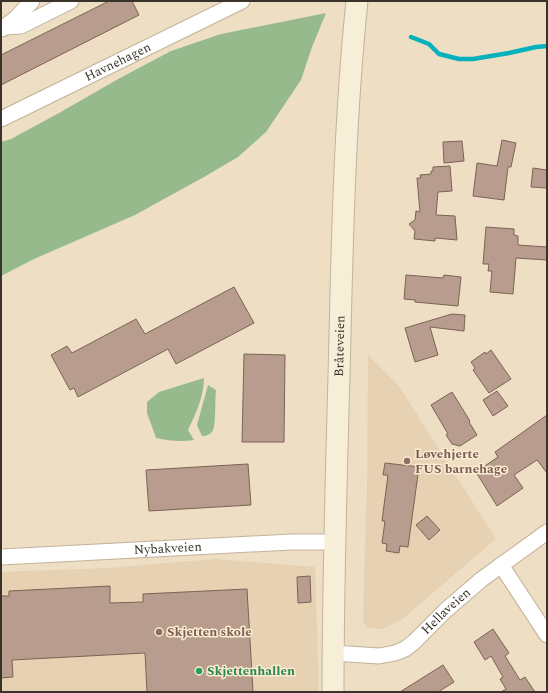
<svg xmlns="http://www.w3.org/2000/svg" width="548" height="693" viewBox="0 0 548 693" font-family="Spectral,serif">
<style>
.built{fill:#e6d1b2}
.green{fill:#97ba8c}
.lines{fill:none;stroke-linecap:round;stroke-linejoin:round}
.stream{stroke:#06b1bd;stroke-width:4.5}
.building{fill:#b89d8e;stroke:#7b6354}
.minor-casing{stroke:#c2b29a;stroke-width:17}
.secondary-casing{stroke:#c2b29a;stroke-width:23}
.minor{stroke:#fff;stroke-width:15}
.secondary{stroke:#f7eed8;stroke-width:21}
.education-dot{fill:#8d6e63;stroke:#fcebd1;stroke-width:1.5}
.leisure-dot{fill:#2e9e5b;stroke:#fcebd1;stroke-width:1.5}
.labels{text-anchor:middle;dominant-baseline:central;stroke-width:3;stroke-linejoin:round;paint-order:stroke}
.street-label{font-size:13px;fill:#393329;stroke:#fcebd1}
.education-label{font-size:13px;font-weight:bold;fill:#785e54;stroke:#fcebd1;text-anchor:start}
.leisure-label{font-size:13px;font-weight:bold;fill:#27864d;stroke:#fcebd1;text-anchor:start}
</style>
<rect width="100%" height="100%" fill="#eedec4"/>
<path class="built" d="M 368,355 L 399,386 L 496,539 L 401,620 L 382,629 L 367,628 L 363,622 L 366,508 L 367,493 Z
M 214,559 L 315,567 L 319,692 L 1,692 L 1,572 L 109,568 Z"/>
<path class="green" d="M 326,13 L 312,47 L 301,80 L 266,132 L 238,157 L 204,177 L 135,215 L 34,259 L 1,276 L 1,142 L 11,139 L 59,113 L 120,78 L 171,51 L 221,34 Z
M 204,378 C 204,396 196,413 188,430 L 194,440 C 180,442 170,441 156,438 L 147,413 L 147,402 L 159,392 Z
M 208,385 L 216,390 C 215,398 216,424 213,430 C 211,434 207,436 202,436 L 197,425 Z"/>
<g class="lines">
<path class="stream" d="M 411,37 L 429,44 L 439,54 L 459,59 L 473,59 L 509,53 L 536,47 L 547,46"/>
</g>
<path class="building" d="M 109,1 L 132,1 L 139,15 L 1,85 L 1,55 Z
M 502,140 L 516,143 L 511,167 L 508,167 L 504,200 L 473,196 L 477,163 L 497,166 Z
M 462,141 L 464,161 L 444,163 L 443,142 Z
M 450,166 L 452,191 L 438,192 L 436,215 L 455,216 L 457,240 L 435,238 L 435,241 L 414,239 L 415,231 L 409,224 L 415,220 L 416,211 L 420,212 L 417,178 L 421,178 L 420,175 L 431,174 L 431,171 L 433,171 L 433,167 Z
M 533,168 L 547,170 L 547,188 L 531,187 Z
M 486,227 L 514,229 L 514,235 L 518,236 L 518,245 L 547,247 L 547,260 L 516,258 L 513,294 L 490,292 L 492,271 L 488,271 L 489,264 L 483,264 Z
M 406,275 L 443,278 L 444,275 L 461,277 L 458,306 L 415,302 L 415,300 L 404,299 Z
M 234,287 L 254,323 L 176,364 L 168,349 L 78,397 L 74,388 L 70,390 L 51,355 L 67,346 L 72,353 L 136,319 L 145,334 Z
M 452,314 L 465,315 L 464,331 L 430,327 L 438,355 L 415,362 L 405,328 Z
M 491,350 L 511,379 L 489,393 L 473,370 L 475,368 L 471,362 L 485,352 L 486,354 Z
M 244,354 L 285,355 L 284,442 L 242,442 Z
M 497,391 L 508,406 L 493,416 L 483,400 Z
M 452,392 L 470,421 L 469,422 L 477,435 L 460,446 L 452,444 L 446,435 L 448,434 L 431,405 Z
M 547,415 L 547,473 L 537,460 L 514,475 L 523,488 L 497,506 L 476,472 L 498,457 L 495,452 Z
M 385,463 L 419,467 L 408,547 L 400,546 L 399,553 L 386,551 L 387,544 L 382,543 L 385,521 L 382,521 L 388,475 L 383,475 Z
M 248,464 L 251,505 L 149,511 L 146,470 Z
M 427,516 L 440,530 L 429,540 L 416,525 Z
M 310,576 L 311,602 L 298,603 L 297,577 Z
M 110,586 L 110,603 L 143,602 L 143,594 L 247,589 L 253,692 L 147,692 L 145,653 L 12,660 L 13,677 L 1,678 L 1,596 L 9,596 L 9,591 Z
M 493,629 L 509,653 L 505,656 L 520,680 L 525,677 L 535,692 L 501,692 L 506,689 L 500,679 L 503,677 L 491,656 L 485,660 L 474,642 Z
M 443,665 L 454,682 L 438,692 L 400,692 Z"/>
<g class="lines">
<defs>
<g id="minor">
<path d="M 4,27 L 21,26 L 71,1"/>
<path d="M 2,29 L 17,17 L 32,1"/>
<path id="s1" d="M 1,119 L 242,1"/>
<path id="s2" d="M 1,557 L 291,542 L 335,542"/>
<path d="M 501,565 L 547,635"/>
<path id="s3" d="M 333,653 L 379,656 L 395,653 L 405,649 L 414,642 L 446,610 L 482,579 L 547,532"/>
</g>
<g id="secondary">
<path id="s4" d="M 333,692 C 333,587 336,481 339,376 C 342,251 344,126 357,1"/>
</g>
</defs>
<use href="#minor" class="minor-casing"/>
<use href="#secondary" class="secondary-casing"/>
<use href="#minor" class="minor"/>
<use href="#secondary" class="secondary"/>
</g>
<g class="education-dot">
<circle cx="407" cy="461" r="4"/>
<circle cx="159" cy="632" r="4"/>
</g>
<circle class="leisure-dot" cx="199" cy="671" r="4"/>
<g class="labels">
<g class="street-label">
<text stroke="none"><textPath href="#s1" startOffset="130">Havnehagen</textPath></text>
<text stroke="none"><textPath href="#s4" startOffset="346">Bråteveien</textPath></text>
<text stroke="none"><textPath href="#s2" startOffset="167">Nybakveien</textPath></text>
<text stroke="none"><textPath href="#s3" startOffset="129">Hellaveien</textPath></text>
</g>
<g class="education-label">
<text x="415" y="454">Løvehjerte<tspan x="415" dy="15">FUS barnehage</tspan></text>
<text x="167" y="632">Skjetten skole</text>
</g>
<g class="leisure-label">
<text x="207" y="671">Skjettenhallen</text>
</g>
</g>
<rect width="548" height="693" fill="none" stroke="#393329" stroke-width="4"/>
</svg>
